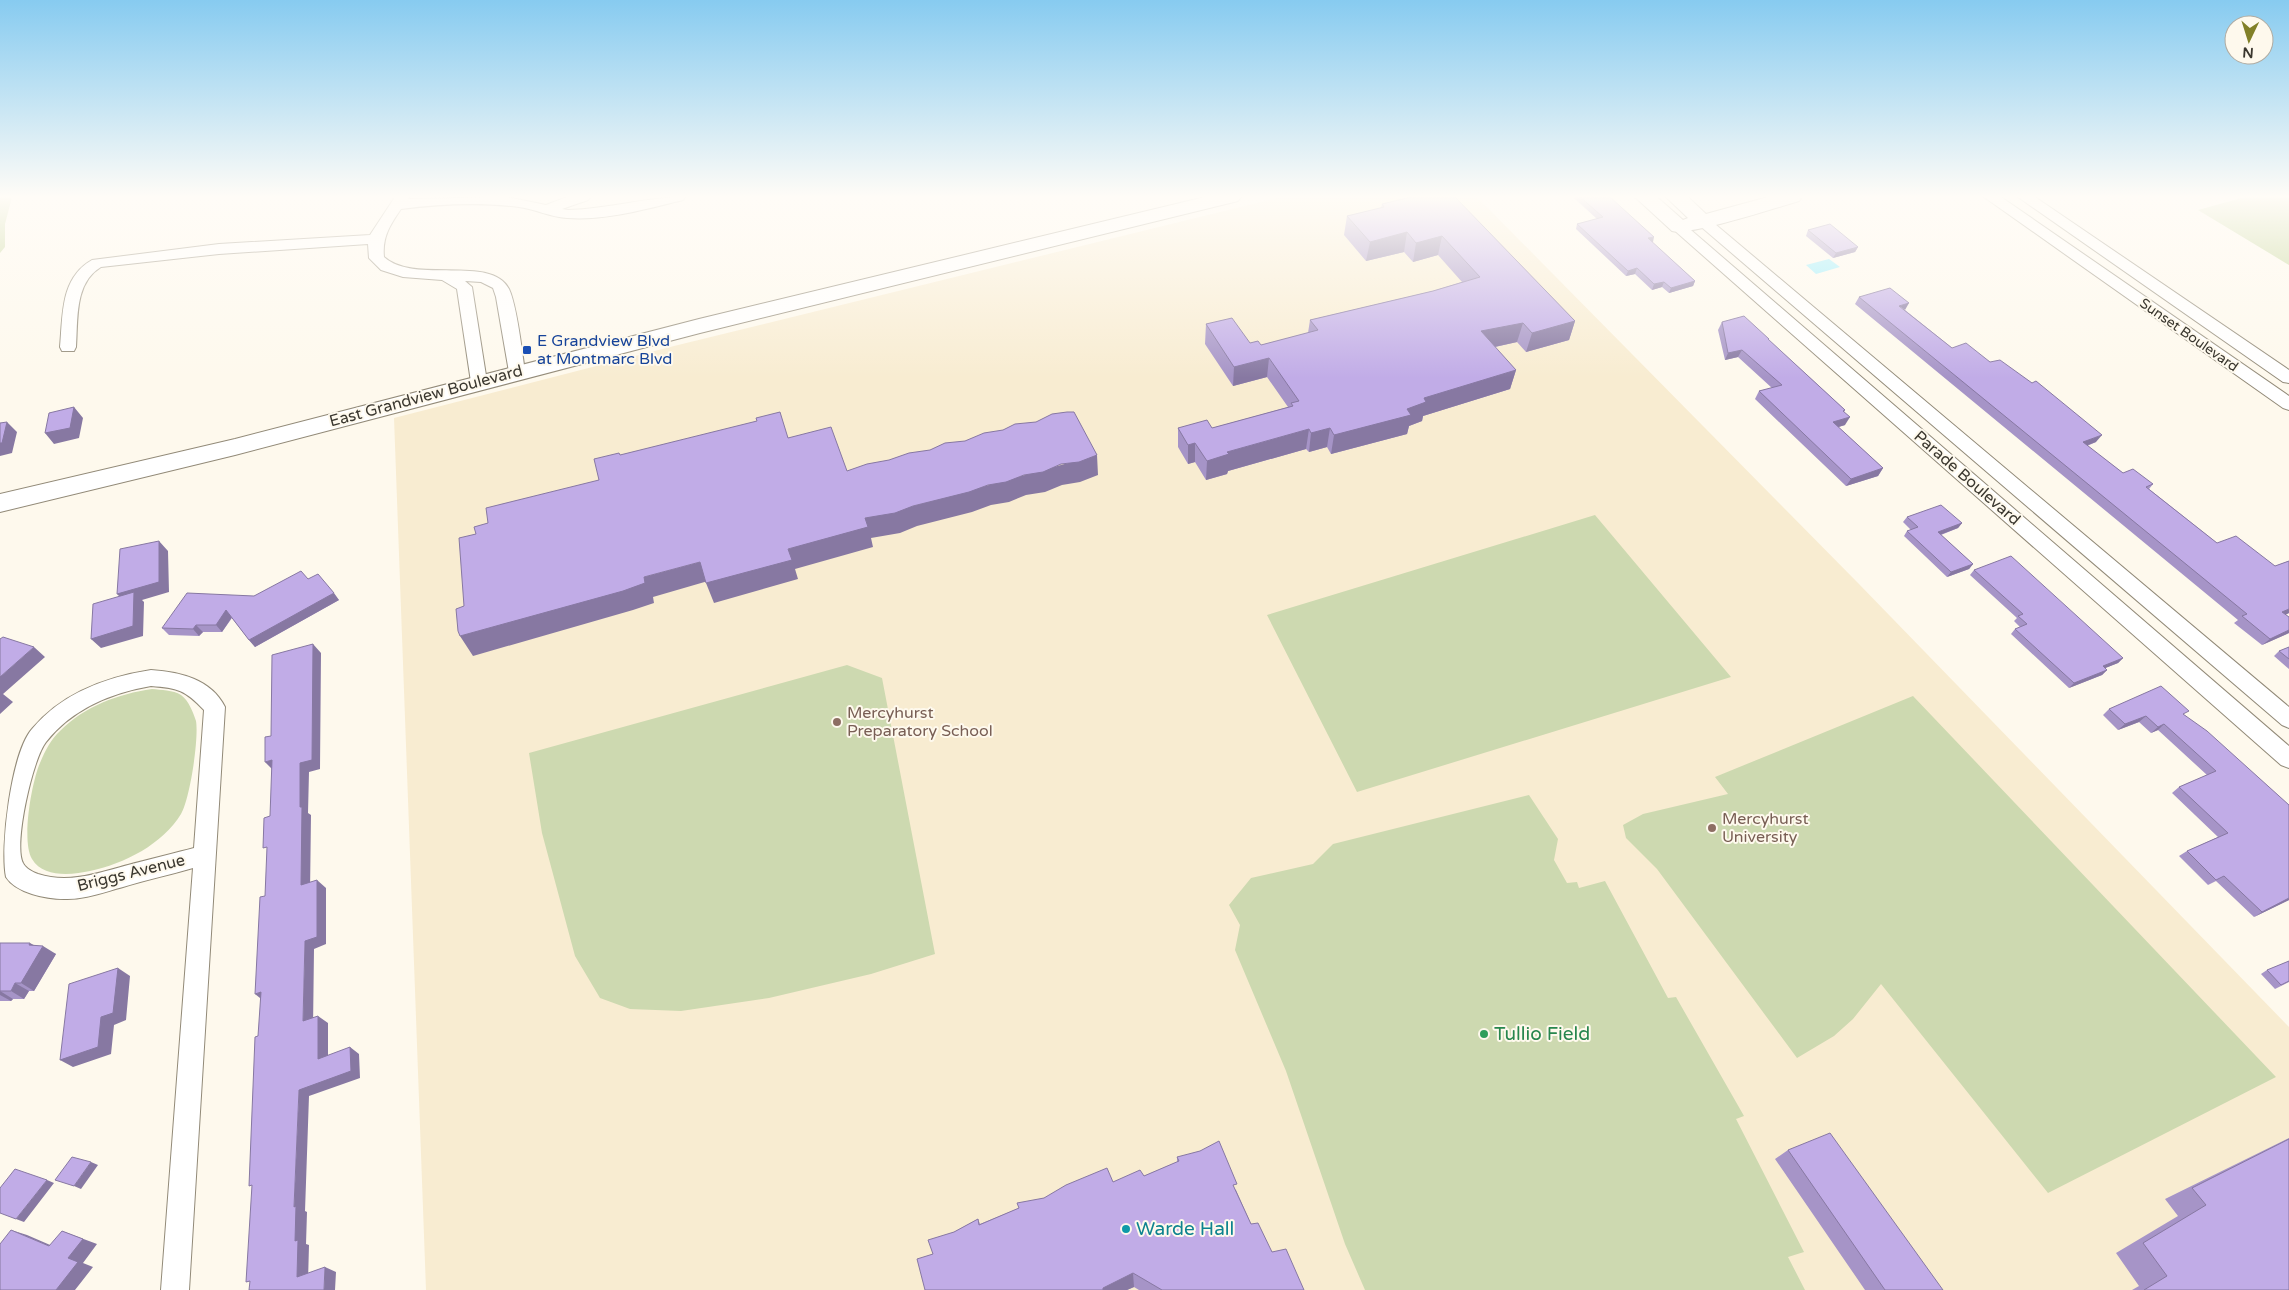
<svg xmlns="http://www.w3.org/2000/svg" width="2289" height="1290" viewBox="0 0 2289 1290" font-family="'Varela Round',sans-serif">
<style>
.built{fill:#f8ecd1}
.green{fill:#cdd9b0}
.forest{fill:#c1d394}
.water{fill:#97eefd}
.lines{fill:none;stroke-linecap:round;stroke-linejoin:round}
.street-casing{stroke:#928a78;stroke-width:2}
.secondary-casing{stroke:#928a78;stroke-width:2}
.street{fill:#fff;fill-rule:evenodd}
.secondary{fill:#fff;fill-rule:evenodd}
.wall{fill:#a694c7}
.shaded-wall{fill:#8778a2}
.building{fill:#c1ace7;stroke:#8778a2}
.transit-dot{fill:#1a4fb4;stroke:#fef9ed;stroke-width:2}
.education-dot{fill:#8d6e63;stroke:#fef9ed;stroke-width:2}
.leisure-dot{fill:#2e9e5b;stroke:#fef9ed;stroke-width:2}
.culture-dot{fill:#0f9aa8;stroke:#fef9ed;stroke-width:2}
.labels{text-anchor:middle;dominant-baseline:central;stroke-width:4;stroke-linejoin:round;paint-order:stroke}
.far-street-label{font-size:14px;fill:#3a372f;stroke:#fef9ed}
.transit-label{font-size:16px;fill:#164399;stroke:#fef9ed;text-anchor:start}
.street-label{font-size:16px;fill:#3a372f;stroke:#fef9ed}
.education-label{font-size:16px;fill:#785e54;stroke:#fef9ed;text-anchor:start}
.near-leisure-label{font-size:19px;fill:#27864d;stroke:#fef9ed;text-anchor:start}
.near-culture-label{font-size:19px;fill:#0d838f;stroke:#fef9ed;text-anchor:start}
</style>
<rect width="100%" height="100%" fill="#fef9ed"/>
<path class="built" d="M 1281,197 L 1477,197 L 1858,583 L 2289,1027 L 2289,1290 L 426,1290 L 394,418 L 674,346 Z"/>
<path class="green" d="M 1595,515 L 1731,677 L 1357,792 L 1267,615 Z
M 847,665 L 882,678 L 935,954 L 871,974 L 769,998 L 681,1011 L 630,1009 L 600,998 L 575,956 L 542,833 L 529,753 Z
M 152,689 C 161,690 173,690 181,695 C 189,701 193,712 196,721 C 199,738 190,799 181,814 C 163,844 124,864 90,871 C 72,875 43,878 32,859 C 21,841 32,781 40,763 C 45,751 51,739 60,731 C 85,706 118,694 152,689 Z
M 1913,696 L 2276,1077 L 2048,1193 L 1881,984 L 1853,1019 L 1834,1036 L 1797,1058 L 1657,869 L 1626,838 L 1623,825 L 1643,814 L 1728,794 L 1715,777 Z
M 1529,795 L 1558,839 L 1554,860 L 1567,883 L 1577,882 L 1579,888 L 1605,881 L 1668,998 L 1676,997 L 1744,1116 L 1736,1119 L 1804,1252 L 1788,1257 L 1805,1290 L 1365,1290 L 1345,1244 L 1286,1071 L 1235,950 L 1240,925 L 1229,905 L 1251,878 L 1313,864 L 1333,844 Z"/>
<path class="forest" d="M 0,197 L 12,197 L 5,224 L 5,247 L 0,253 Z
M 2245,197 L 2289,197 L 2289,265 L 2198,210 Z"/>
<path class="water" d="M 1829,259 L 1840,267 L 1816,274 L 1806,265 Z"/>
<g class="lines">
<defs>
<path id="street" d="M 395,197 L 409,197 L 408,199 L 507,197 L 546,205 L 567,197 L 590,197 L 588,200 L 562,209 L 568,210 C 608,209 646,197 685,197 L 683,200 C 646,209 605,221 567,218 C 550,217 535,209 519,207 C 480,202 440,204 401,209 C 390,225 382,237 384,257 C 415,285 491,254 509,289 C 517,306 522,351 525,372 L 523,376 L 511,376 L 509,372 L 496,297 L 493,288 L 481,282 L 465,281 L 472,287 L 487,382 L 485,386 L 479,388 L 473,386 L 471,382 L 457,289 L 442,280 L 403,277 L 381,270 L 369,258 L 368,244 L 219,254 L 101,267 C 74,283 78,320 76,347 L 74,351 L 62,351 L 60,347 C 63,315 60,278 92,260 L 219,244 L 370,235 Z
M 1984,197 L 2001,197 L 2289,396 L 2289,410 L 2283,408 Z
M 2018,197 L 2035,197 L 2289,370 L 2289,383 L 2283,382 Z
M 1704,218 L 1709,219 L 2289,707 L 2289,728 L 2282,725 L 1699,225 L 1697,222 L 1699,219 Z
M 1679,223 L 1684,224 L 2289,746 L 2289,768 L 2281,765 L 1674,230 L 1672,227 L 1674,224 Z
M 151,670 C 180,672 211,679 225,707 L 189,1290 L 161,1290 L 193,868 C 169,875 146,880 123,887 C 104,892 84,900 64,899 C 46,899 16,893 6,877 C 0,849 11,753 32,729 C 62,693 106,677 151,670 ZM 151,686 C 178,688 185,690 204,710 L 194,848 C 172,854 150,859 128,865 C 98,873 69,884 38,874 C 33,872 25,868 23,863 C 13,845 33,758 46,742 C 72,709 111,693 151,686 Z"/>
<path id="secondary" d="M 1205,197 L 1241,197 L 1238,201 L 700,333 L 235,455 L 0,512 L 0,494 L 235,439 L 699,319 Z
M 1635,197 L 1657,197 L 1683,220 L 1688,218 L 1666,197 L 1688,197 L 1706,214 L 1768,197 L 1802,197 L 1799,201 C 1775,208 1690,236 1672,231 Z"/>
</defs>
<use href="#street" class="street-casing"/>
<use href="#secondary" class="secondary-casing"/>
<use href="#street" class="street"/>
<use href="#secondary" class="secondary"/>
</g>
<path class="wall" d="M 1411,197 L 1575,321 L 1569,340 L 1526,352 L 1517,342 L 1495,347 L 1516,370 L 1510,389 L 1423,416 L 1422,421 L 1409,426 L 1407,434 L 1331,454 L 1327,447 L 1309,452 L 1306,449 L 1228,471 L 1227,474 L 1206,480 L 1195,462 L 1188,464 L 1178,447 L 1178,428 L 1212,428 L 1288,407 L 1267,377 L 1233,386 L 1205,344 L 1206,324 L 1250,343 L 1261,345 L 1308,333 L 1310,320 L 1433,291 L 1462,282 L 1438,255 L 1413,262 L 1404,252 L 1366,261 L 1344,235 L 1347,216 L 1381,208 L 1382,204 Z
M 1573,197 L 1610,197 L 1652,242 L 1695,281 L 1693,286 L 1669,293 L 1662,287 L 1652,290 L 1635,274 L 1626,276 L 1576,229 L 1577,224 L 1597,219 Z
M 1808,230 L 1858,247 L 1855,252 L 1833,258 L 1806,236 Z
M 1859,297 L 1905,310 L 1952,348 L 1990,362 L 2096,442 L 2087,446 L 2123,473 L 2153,484 L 2149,489 L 2217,543 L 2275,566 L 2289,561 L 2289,613 L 2285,615 L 2289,617 L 2289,633 L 2262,645 L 2234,623 L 2238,620 L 1855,304 Z
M 1722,322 L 1769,340 L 1845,410 L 1844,412 L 1845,425 L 1838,427 L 1883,468 L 1878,476 L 1846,486 L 1755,399 L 1759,391 L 1772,388 L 1738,357 L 1725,360 L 1718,330 Z
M 1907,517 L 1962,523 L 1958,528 L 1941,535 L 1973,564 L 1969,569 L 1947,577 L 1904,536 L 1907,531 L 1911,530 L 1903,522 Z
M 1974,570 L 2123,658 L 2118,663 L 2105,668 L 2107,670 L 2102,675 L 2069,688 L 2011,634 L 2015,629 L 2020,627 L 2014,621 L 2017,618 L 1970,575 Z
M 308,579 L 339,600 L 255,647 L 249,640 L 232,618 L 222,632 L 203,632 L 199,636 L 169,635 L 162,628 L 254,596 Z
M 2289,647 L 2289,669 L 2274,656 L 2279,651 Z
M 2109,709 L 2185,715 L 2289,900 L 2254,917 L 2216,881 L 2208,885 L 2179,856 L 2187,851 L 2218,837 L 2172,793 L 2179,787 L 2207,775 L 2158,730 L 2151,733 L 2139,722 L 2118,730 L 2103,715 Z
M 0,943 L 35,946 L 56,954 L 34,991 L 29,991 L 24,999 L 13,999 L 11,1001 L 0,1001 Z
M 2289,961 L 2289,982 L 2275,989 L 2261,974 L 2267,970 Z
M 2289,1138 L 2289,1290 L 2132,1290 L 2139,1286 L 2116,1253 L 2178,1216 L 2165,1199 Z
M 1788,1150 L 1943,1290 L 1865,1290 L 1775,1159 Z
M 1177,1157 L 1236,1190 L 1251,1224 L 1272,1252 L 1304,1290 L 1139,1290 L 1134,1287 L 1127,1290 L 925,1290 L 933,1254 L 954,1232 L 978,1219 L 980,1224 L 1044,1198 L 1113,1182 L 1144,1176 L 1177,1162 Z"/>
<path class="shaded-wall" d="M 1407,232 L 1404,252 L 1366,261 L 1370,242 Z
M 1442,236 L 1438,255 L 1413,262 L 1416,243 Z
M 1654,237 L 1653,242 L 1646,244 L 1648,238 Z
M 1858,247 L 1855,252 L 1833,258 L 1836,253 Z
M 1637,268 L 1635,274 L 1626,276 L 1628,271 Z
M 1695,281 L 1693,286 L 1669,293 L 1671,288 Z
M 1664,282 L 1662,287 L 1652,290 L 1654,284 Z
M 1909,303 L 1905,310 L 1899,306 Z
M 1575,321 L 1569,340 L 1526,352 L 1532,333 Z
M 1523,323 L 1517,342 L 1476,351 L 1481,331 Z
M 1742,350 L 1738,357 L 1725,360 L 1728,353 Z
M 1269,358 L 1267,377 L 1233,386 L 1234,367 Z
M 1516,370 L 1510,389 L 1423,416 L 1422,421 L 1409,426 L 1407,434 L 1331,454 L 1334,435 L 1407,409 L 1424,398 Z
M 74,407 L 83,418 L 79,438 L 54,444 L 45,433 Z
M 1850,417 L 1845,425 L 1829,430 L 1833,422 Z
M 7,422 L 17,432 L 12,453 L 0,456 L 0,443 Z
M 1330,428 L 1327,447 L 1309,452 L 1311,433 Z
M 1309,429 L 1306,449 L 1228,471 L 1227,474 L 1206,480 L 1207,461 L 1227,452 Z
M 2102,435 L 2096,442 L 2077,449 L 2083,442 Z
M 1195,443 L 1195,462 L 1188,464 L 1188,445 Z
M 1097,455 L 1098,475 L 1080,482 L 1062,485 L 1045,492 L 1026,495 L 1009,502 L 991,505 L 972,512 L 917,526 L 900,533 L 871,538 L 873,547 L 795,569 L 798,579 L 714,603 L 706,583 L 865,518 L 913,506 Z
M 1883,468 L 1878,476 L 1846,486 L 1851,479 Z
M 1962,523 L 1958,528 L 1934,537 L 1938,532 Z
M 159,541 L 168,551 L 169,592 L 142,600 L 144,602 L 143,636 L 101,648 L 91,639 L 127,604 L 117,594 Z
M 700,562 L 708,581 L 653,597 L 654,603 L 633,610 L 473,656 L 460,636 L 644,577 Z
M 1973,564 L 1969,569 L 1947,577 L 1951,572 Z
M 334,593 L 339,600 L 255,647 L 249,640 Z
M 2289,609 L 2289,613 L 2275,619 L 2282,612 Z
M 226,610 L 232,617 L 222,632 L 216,625 Z
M 196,625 L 203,632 L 199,636 L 193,629 Z
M 2289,630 L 2289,633 L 2262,645 L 2270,639 Z
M 313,644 L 321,653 L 320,769 L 309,772 L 308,813 L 311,815 L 310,893 L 301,885 L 300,807 L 300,763 Z
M 34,647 L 45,657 L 3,694 L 13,702 L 0,714 L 0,677 Z
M 2123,658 L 2118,663 L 2098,671 L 2103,666 Z
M 2107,670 L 2102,675 L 2069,688 L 2074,683 Z
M 2146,716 L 2139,722 L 2118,730 L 2125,724 Z
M 2164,724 L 2158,730 L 2151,733 L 2158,727 Z
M 272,760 L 274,771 L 265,762 Z
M 317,880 L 326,888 L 326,944 L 314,949 L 313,1028 L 303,1021 L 305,941 Z
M 2289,898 L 2289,900 L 2254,917 L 2262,912 Z
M 30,943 L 41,949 L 43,946 L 56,954 L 34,991 L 21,983 L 29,945 Z
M 118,968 L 130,976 L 126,1020 L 114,1025 L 111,1054 L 73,1067 L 60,1060 L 101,1017 Z
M 15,983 L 29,991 L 24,999 L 11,991 Z
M 0,991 L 13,999 L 11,1001 L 0,995 Z
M 261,992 L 265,1002 L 255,994 Z
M 318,1016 L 328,1023 L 328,1066 L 318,1059 Z
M 350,1047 L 359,1054 L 360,1078 L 309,1096 L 305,1211 L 307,1212 L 306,1244 L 309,1245 L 308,1282 L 297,1277 L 295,1241 L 294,1207 L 299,1090 Z
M 91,1162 L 98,1165 L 81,1189 L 74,1186 Z
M 47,1180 L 54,1183 L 24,1222 L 16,1219 Z
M 11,1230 L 27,1235 L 64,1251 L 49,1246 Z
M 62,1231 L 97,1244 L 83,1263 L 93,1267 L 75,1290 L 56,1290 L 68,1258 Z
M 325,1267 L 336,1272 L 335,1290 L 324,1290 Z
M 1133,1273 L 1134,1287 L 1127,1290 L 1103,1290 L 1103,1288 Z"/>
<path class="building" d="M 1411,197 L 1455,197 L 1575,321 L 1532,333 L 1523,323 L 1481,331 L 1516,370 L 1424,398 L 1426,402 L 1407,409 L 1411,415 L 1334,435 L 1330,428 L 1311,433 L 1309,429 L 1227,452 L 1229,454 L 1207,461 L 1195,443 L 1188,445 L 1178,428 L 1207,420 L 1212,428 L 1293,406 L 1291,403 L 1299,401 L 1269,358 L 1234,367 L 1206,324 L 1232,318 L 1250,343 L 1258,341 L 1261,345 L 1318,330 L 1310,320 L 1433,291 L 1480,277 L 1442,236 L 1416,243 L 1407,232 L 1370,242 L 1347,216 L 1384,207 L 1382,204 Z
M 1580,197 L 1610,197 L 1654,237 L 1648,238 L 1695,281 L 1671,288 L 1664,282 L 1654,284 L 1637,268 L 1628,271 L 1577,224 L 1603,217 Z
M 1830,224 L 1858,247 L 1836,253 L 1808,230 Z
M 1890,288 L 1909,303 L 1899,306 L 1952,348 L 1966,343 L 1990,362 L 2000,360 L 2032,383 L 2036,381 L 2102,435 L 2083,442 L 2123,473 L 2133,469 L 2153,484 L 2146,487 L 2217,543 L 2236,536 L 2275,566 L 2289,561 L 2289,609 L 2282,612 L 2289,617 L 2289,630 L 2270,639 L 2242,616 L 2247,614 L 1859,297 Z
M 1744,316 L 1769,339 L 1768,339 L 1845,410 L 1843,411 L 1850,417 L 1833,422 L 1883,468 L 1851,479 L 1759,391 L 1782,385 L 1742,350 L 1728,353 L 1722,322 Z
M 74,407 L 70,428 L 45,433 L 49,413 Z
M 780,412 L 788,438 L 831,427 L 847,471 L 867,464 L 889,460 L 909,453 L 930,450 L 945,443 L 965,441 L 984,433 L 1003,430 L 1015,424 L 1036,422 L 1052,414 L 1067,412 L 1074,412 L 1097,455 L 1079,462 L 1061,464 L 1043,472 L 1024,475 L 1006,482 L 988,485 L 969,492 L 913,506 L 895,513 L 865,518 L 868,527 L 788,549 L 792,560 L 706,583 L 700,562 L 644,577 L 645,583 L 623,591 L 460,636 L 458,631 L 456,609 L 464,606 L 459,538 L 476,534 L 474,527 L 488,523 L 486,508 L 599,480 L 594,459 L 619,453 L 620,455 L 757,421 L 756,418 Z
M 7,422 L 2,443 L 0,443 L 0,423 Z
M 1941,505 L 1962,523 L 1938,532 L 1973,564 L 1951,572 L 1907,531 L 1918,527 L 1907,517 Z
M 159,541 L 159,582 L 117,594 L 120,549 Z
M 2011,556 L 2123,658 L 2103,666 L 2107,670 L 2074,683 L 2015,629 L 2027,624 L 2018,616 L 2023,614 L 1974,570 Z
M 301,571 L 308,579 L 318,574 L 334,593 L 249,640 L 226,610 L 216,625 L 196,625 L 193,629 L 162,628 L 187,593 L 254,596 Z
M 134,592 L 133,626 L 91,639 L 93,604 Z
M 3,637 L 34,647 L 0,677 L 0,639 Z
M 313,644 L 312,760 L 300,763 L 300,807 L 302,807 L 301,885 L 317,880 L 317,937 L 305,941 L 303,1021 L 318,1016 L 318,1059 L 350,1047 L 351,1071 L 299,1090 L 294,1207 L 296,1206 L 295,1241 L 298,1240 L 297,1277 L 325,1267 L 324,1290 L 249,1290 L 250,1281 L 246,1282 L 252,1185 L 249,1186 L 255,1037 L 258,1036 L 261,992 L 255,994 L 260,897 L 265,896 L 267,847 L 263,848 L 264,818 L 270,816 L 272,760 L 265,762 L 265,737 L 271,736 L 272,655 Z
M 2289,647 L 2289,659 L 2279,651 Z
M 2161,686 L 2189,711 L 2183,714 L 2207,731 L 2289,805 L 2289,898 L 2262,912 L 2224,876 L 2216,880 L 2187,851 L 2228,833 L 2179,787 L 2216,771 L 2164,724 L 2158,727 L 2146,716 L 2125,724 L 2109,709 Z
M 0,943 L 30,943 L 29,945 L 43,946 L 21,983 L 15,983 L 11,991 L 0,991 Z
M 2289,961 L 2289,981 L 2281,985 L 2267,970 Z
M 118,968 L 113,1013 L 101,1017 L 98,1047 L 60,1060 L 69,984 Z
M 1830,1133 L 1943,1290 L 1885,1290 L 1788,1150 Z
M 2289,1139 L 2289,1290 L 2144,1290 L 2167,1276 L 2143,1243 L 2206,1205 L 2192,1188 Z
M 1219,1141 L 1237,1184 L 1233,1185 L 1251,1224 L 1258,1223 L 1272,1252 L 1286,1249 L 1304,1290 L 1162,1290 L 1133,1273 L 1103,1288 L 1103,1290 L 925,1290 L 917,1259 L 933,1254 L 928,1240 L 954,1232 L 978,1219 L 979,1225 L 1019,1208 L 1017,1203 L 1044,1198 L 1066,1185 L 1107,1168 L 1113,1182 L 1140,1170 L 1144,1176 L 1179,1161 L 1177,1157 L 1200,1151 Z
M 72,1157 L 91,1162 L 74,1186 L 55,1180 Z
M 15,1169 L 47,1180 L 16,1219 L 0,1213 L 0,1188 Z
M 11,1230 L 49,1246 L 62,1231 L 83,1239 L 68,1258 L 78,1262 L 56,1290 L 0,1290 L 0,1244 Z"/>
<linearGradient id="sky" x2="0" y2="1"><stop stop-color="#87cbf0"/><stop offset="0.52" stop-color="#fffcf7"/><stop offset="1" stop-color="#fffcf7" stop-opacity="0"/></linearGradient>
<rect width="2289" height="378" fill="url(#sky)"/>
<rect class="transit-dot" x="522" y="345" width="10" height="10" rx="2.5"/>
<g class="education-dot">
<circle cx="837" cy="722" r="5"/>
<circle cx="1712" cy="828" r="5"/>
</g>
<circle class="leisure-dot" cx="1484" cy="1034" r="5"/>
<circle class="culture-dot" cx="1126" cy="1229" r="5"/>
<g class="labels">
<g class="far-street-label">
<text transform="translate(2189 335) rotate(35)">Sunset Boulevard</text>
</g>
<g class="transit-label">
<text x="537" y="341">E Grandview Blvd<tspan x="537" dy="18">at Montmarc Blvd</tspan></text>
</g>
<g class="street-label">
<text transform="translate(426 396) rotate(-15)">East Grandview Boulevard</text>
<text transform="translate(1967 478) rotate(41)">Parade Boulevard</text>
<text transform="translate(131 873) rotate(-14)">Briggs Avenue</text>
</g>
<g class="education-label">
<text x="847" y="713">Mercyhurst<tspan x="847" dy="18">Preparatory School</tspan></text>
<text x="1722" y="819">Mercyhurst<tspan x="1722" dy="18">University</tspan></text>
</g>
<g class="near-leisure-label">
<text x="1494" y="1034">Tullio Field</text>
</g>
<g class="near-culture-label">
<text x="1136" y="1229">Warde Hall</text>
</g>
</g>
<g transform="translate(2249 40) rotate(184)"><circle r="24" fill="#fef9ed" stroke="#b0aba1"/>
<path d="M0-4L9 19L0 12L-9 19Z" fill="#818028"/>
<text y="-8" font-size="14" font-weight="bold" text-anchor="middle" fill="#3a372f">N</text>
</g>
</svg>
